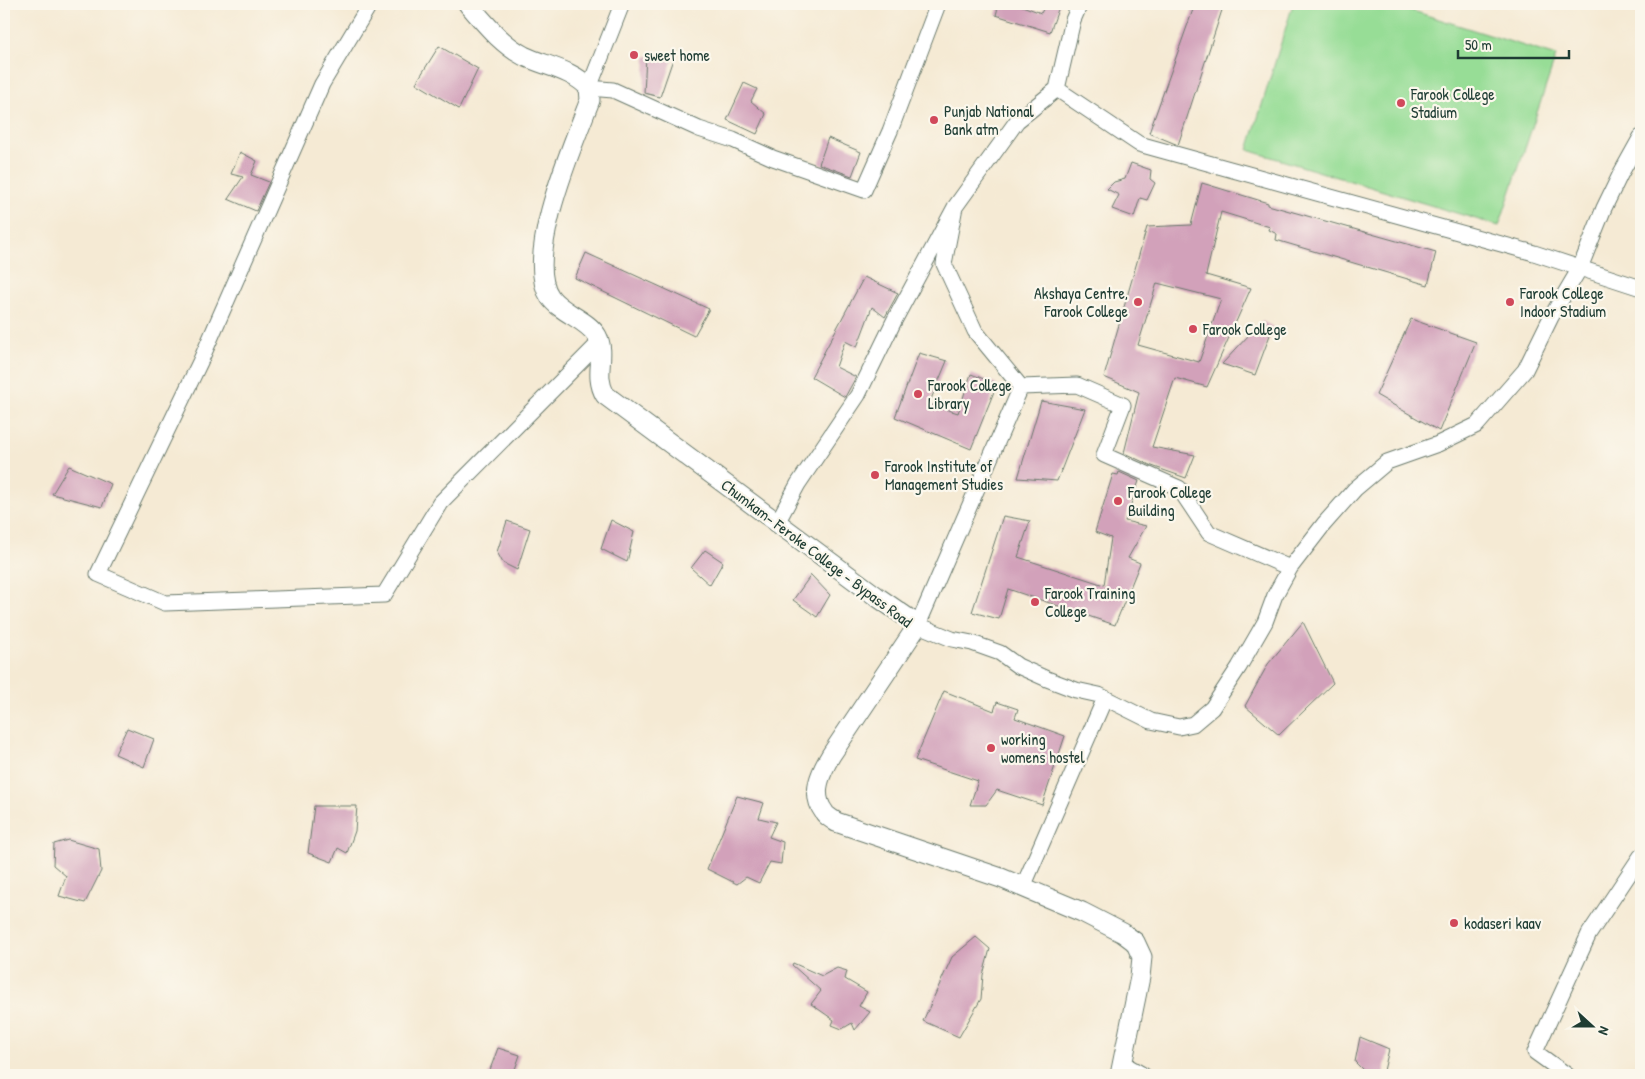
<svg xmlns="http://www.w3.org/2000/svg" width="1645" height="1079" viewBox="0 0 1645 1079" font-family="'Patrick Hand',sans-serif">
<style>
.green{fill:#97dd96;stroke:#5b8d65}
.building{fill:#d2a1ba;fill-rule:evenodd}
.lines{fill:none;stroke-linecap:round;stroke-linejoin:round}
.minor-casing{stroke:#6a7a6c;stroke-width:17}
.major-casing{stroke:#6a7a6c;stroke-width:21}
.minor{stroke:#fff;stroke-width:15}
.major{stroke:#fff;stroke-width:19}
.poi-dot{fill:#d1495b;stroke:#fbf7ec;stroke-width:2}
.labels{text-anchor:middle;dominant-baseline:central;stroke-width:4.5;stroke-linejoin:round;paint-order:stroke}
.poi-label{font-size:16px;fill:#1f3d34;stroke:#fbf7ec;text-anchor:start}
.street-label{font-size:16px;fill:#1f3d34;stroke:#fbf7ec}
</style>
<rect width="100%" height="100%" fill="#fbf7ec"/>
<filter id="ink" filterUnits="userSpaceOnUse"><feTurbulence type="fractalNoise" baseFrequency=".02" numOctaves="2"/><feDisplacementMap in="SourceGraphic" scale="10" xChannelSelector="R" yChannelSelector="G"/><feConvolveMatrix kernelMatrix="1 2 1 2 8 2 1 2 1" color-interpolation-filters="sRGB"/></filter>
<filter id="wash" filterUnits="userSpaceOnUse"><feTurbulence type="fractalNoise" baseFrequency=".0096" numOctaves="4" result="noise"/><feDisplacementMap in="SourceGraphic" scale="20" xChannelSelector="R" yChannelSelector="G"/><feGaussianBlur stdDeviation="1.12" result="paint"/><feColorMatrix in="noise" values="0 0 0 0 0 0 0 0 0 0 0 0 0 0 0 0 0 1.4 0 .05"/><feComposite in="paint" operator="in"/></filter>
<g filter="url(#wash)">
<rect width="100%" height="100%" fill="#f5ead4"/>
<path class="green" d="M 1293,4 L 1391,4 L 1556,56 L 1499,226 L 1248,150 Z"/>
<g id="blocks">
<path class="building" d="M 999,4 L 1017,4 L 1041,13 L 1046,4 L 1060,4 L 1050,32 L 996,15 Z
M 1195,4 L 1224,4 L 1178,145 L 1149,133 Z
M 439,46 L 478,69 L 459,109 L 416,83 Z
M 646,56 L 673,59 L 660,97 L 644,93 Z
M 744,83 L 757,89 L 751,101 L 766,114 L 757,134 L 727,120 Z
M 828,138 L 861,152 L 852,176 L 819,164 Z
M 240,152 L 257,161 L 251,175 L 269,182 L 256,211 L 228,199 L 243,177 L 231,174 Z
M 1131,163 L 1151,170 L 1150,179 L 1155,183 L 1147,200 L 1140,198 L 1134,217 L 1112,209 L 1119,195 L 1107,189 L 1114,182 L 1125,179 Z
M 1202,183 L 1268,203 L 1268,205 L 1436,252 L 1428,285 L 1276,240 L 1277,234 L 1269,230 L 1270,227 L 1221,212 L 1206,275 L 1251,288 L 1207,387 L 1175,378 L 1152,447 L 1195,455 L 1186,478 L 1152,466 L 1124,453 L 1139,392 L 1104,377 L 1147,227 L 1191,225 ZM 1157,283 L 1221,299 L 1199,362 L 1138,345 Z
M 586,253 L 709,309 L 694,336 L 575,278 Z
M 864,277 L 898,293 L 885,317 L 872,307 L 857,347 L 845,341 L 836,367 L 856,377 L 845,397 L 811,377 Z
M 1411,319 L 1476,342 L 1439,431 L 1376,395 Z
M 1262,321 L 1273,327 L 1255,375 L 1222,364 Z
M 919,353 L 947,361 L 929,404 L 958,413 L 971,374 L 997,384 L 971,449 L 895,417 Z
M 1041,401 L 1085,409 L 1057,481 L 1018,478 Z
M 69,466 L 111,484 L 102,507 L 52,494 Z
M 1119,472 L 1139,481 L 1125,521 L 1146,526 L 1128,558 L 1140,563 L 1115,625 L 1008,589 L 999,619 L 972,612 L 1003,516 L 1030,521 L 1018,557 L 1104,585 L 1111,538 L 1095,532 L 1113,474 L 1118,475 Z
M 611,520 L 634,532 L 627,562 L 601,549 Z
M 507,521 L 530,529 L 517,570 L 503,563 L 497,552 Z
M 705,550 L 723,562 L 710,585 L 691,568 Z
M 811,575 L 830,595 L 817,617 L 793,600 Z
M 1303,622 L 1333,683 L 1279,735 L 1245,706 L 1268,664 Z
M 944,691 L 994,711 L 997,702 L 1018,709 L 1015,718 L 1065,736 L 1042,805 L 997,790 L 986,805 L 970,805 L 978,781 L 915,760 Z
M 127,728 L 154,739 L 144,767 L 115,754 Z
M 737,796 L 764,803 L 759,818 L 776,822 L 769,837 L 783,842 L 781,864 L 770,862 L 759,883 L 746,877 L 737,884 L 707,869 Z
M 314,806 L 357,806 L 355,831 L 347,853 L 338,848 L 332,862 L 308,853 Z
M 68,840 L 99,849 L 101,871 L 85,903 L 59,896 L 66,876 L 53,865 L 54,844 Z
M 976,937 L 990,949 L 983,975 L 981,999 L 959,1037 L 923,1021 L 952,957 Z
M 793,963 L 822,976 L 837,968 L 847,971 L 845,979 L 867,992 L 859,1006 L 870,1012 L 855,1030 L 852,1023 L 842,1029 L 832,1025 L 834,1020 L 811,1004 L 821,991 L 792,965 Z
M 1360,1037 L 1389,1049 L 1383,1075 L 1368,1075 L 1355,1062 Z
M 498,1048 L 520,1055 L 513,1075 L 488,1075 Z"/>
</g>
</g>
<g filter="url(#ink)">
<use href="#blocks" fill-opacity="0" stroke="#6a7a6c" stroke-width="1"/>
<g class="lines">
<defs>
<path id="minor" d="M 370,4 L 322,84 L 200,362 L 98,574 L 165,603 L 384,595 L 440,503 L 600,342
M 622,4 L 589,88 L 613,90 L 699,129 L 733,140 L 773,158 L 864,190 L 890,131 L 938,4
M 1057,89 L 1139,144 L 1534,253 L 1641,288
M 955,207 L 944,264 L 975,331 L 1021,387 L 918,625 L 952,639 L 972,643 L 1000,653 L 1018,666 L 1047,679 L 1076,690 L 1099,695 L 1151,721 L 1179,727 L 1193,724 L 1212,708 L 1239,667 L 1265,622 L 1275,595 L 1290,568 L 1324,524 L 1355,489 L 1387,462 L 1438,444 L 1477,425 L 1525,370 L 1551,317 L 1580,268 L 1604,208 L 1621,173 L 1641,137
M 1021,387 L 1077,385 L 1123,405 L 1104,455 L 1179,488 L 1209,533 L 1290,568
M 777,523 L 798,484 L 858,395 L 894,321 L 955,207 L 1017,121 L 1057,89 L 1073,20 L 1080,4
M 1023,887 L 1105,698
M 1122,1063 L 1143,1075
M 1567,1075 L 1535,1052 L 1589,934 L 1641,856"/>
<path id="major" d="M 468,4 C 485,23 501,44 524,56 C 545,66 573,70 589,88 L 590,100 C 574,142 523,258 550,297 C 561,313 588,320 597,336 C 607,355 593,374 605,395 L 876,596 L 918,625 L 831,755 C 821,772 810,793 824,812 C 826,816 832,819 836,822 L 1001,878 L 1082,912 L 1123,933 L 1135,942 L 1142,957 L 1140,977 L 1120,1075"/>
</defs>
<use href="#minor" class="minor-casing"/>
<use href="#major" class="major-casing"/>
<use href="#minor" class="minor"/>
<use href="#major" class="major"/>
</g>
</g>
<g class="poi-dot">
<circle cx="634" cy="55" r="5"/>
<circle cx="1401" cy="103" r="5"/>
<circle cx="934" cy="120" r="5"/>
<circle cx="1138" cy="302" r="5"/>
<circle cx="1510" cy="302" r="5"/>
<circle cx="1193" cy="329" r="5"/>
<circle cx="918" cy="394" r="5"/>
<circle cx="875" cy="475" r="5"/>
<circle cx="1118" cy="501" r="5"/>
<circle cx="1035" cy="602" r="5"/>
<circle cx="991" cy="748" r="5"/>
<circle cx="1454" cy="923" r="5"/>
</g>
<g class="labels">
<g class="poi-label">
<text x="644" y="55">sweet home</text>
<text x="1411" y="94">Farook College<tspan x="1411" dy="18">Stadium</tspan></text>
<text x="944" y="111">Punjab National<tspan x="944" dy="18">Bank atm</tspan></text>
<text x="1128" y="293" text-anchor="end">Akshaya Centre,<tspan x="1128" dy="18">Farook College</tspan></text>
<text x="1520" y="293">Farook College<tspan x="1520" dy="18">Indoor Stadium</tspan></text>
<text x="1203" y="329">Farook College</text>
<text x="928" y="385">Farook College<tspan x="928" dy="18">Library</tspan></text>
<text x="885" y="466">Farook Institute of<tspan x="885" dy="18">Management Studies</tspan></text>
<text x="1128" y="492">Farook College<tspan x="1128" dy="18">Building</tspan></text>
<text x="1045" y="593">Farook Training<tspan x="1045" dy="18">College</tspan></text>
<text x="1001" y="739">working<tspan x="1001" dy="18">womens hostel</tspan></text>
<text x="1464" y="923">kodaseri kaav</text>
</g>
<g class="street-label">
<text transform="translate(817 553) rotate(37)">Chumkam- Feroke College - Bypass Road</text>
</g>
</g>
<rect width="1645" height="1079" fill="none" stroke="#fbf7ec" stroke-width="20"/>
<g transform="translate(1592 1026) rotate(111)" stroke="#fbf7ec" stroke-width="4" paint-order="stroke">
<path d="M0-4L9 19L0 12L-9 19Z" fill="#1f3d34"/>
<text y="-8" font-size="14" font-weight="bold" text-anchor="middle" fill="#1f3d34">N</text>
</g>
<path d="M1458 50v8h111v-8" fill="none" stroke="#1f3d34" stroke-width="2.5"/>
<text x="1465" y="50" font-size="15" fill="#1f3d34" stroke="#fbf7ec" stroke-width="4" paint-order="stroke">50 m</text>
</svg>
